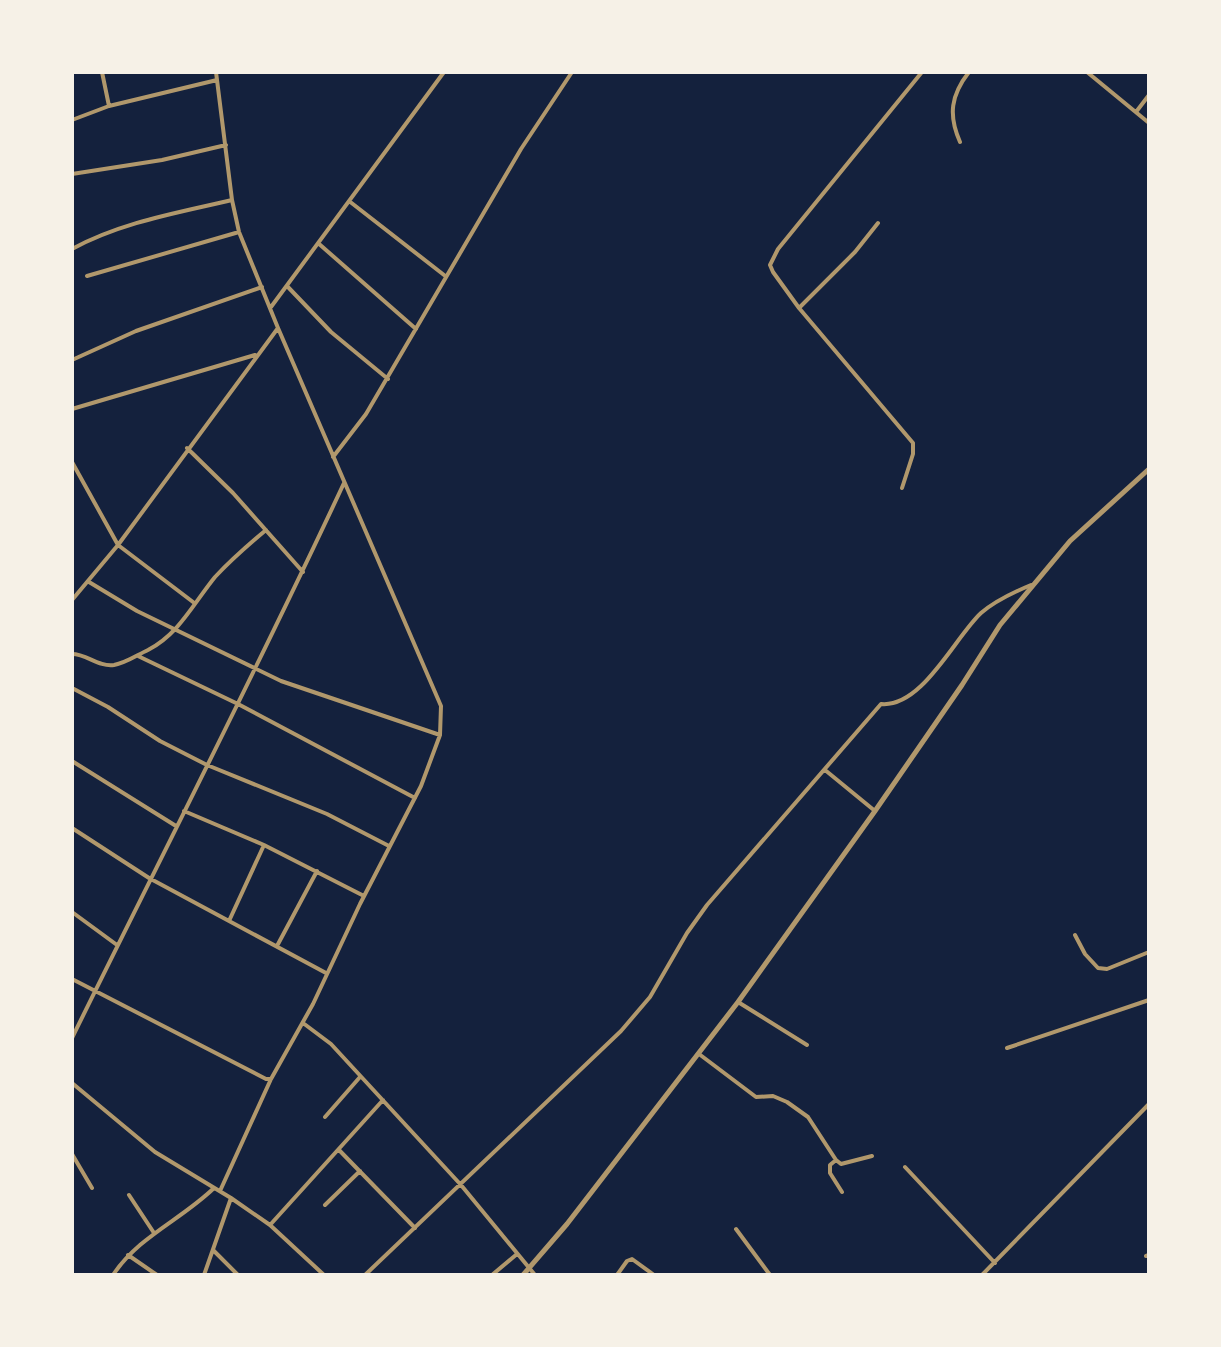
<svg xmlns="http://www.w3.org/2000/svg" width="1221" height="1347" viewBox="0 0 1221 1347" font-family="'Nunito Sans',sans-serif">
<style>
.lines{fill:none;stroke-linecap:round;stroke-linejoin:round}
.minor{stroke:#b1986c;stroke-width:4}
.tertiary{stroke:#b1986c;stroke-width:5}
</style>
<rect width="100%" height="100%" fill="#14213d"/>
<g class="lines">
<path class="minor" d="M 102,72 L 109,106
M 216,72 L 232,200 L 239,232 L 278,328 L 441,706 L 440,735 L 421,786 L 360,904 L 313,1004 L 271,1079 L 220,1191
M 1087,72 L 1149,123
M 1136,112 L 1149,95
M 72,120 L 109,106 L 217,80
M 960,142 C 948,115 951,95 969,72
M 72,174 L 162,160 L 226,145
M 349,201 L 444,275
M 318,243 L 416,329
M 72,249 C 122,222 177,213 232,200
M 87,276 L 239,232
M 287,286 L 331,332 L 388,379
M 271,307 L 444,72
M 799,308 L 855,252 L 878,223
M 72,360 L 136,331 L 262,287
M 72,409 L 255,355
M 187,448 L 233,493 L 303,572
M 333,457 L 366,414 L 521,149 L 572,72
M 72,462 L 118,545 L 193,602
M 902,488 L 913,454 L 913,443 L 799,308 L 773,272 L 770,265 L 778,249 L 922,72
M 89,582 L 137,611 L 281,681 L 440,735
M 72,600 L 118,545 L 278,328
M 72,654 C 87,654 98,667 114,665 C 126,663 137,655 148,650 C 179,634 193,604 215,577 C 231,560 248,545 266,530
M 138,656 L 238,704 L 415,798
M 72,688 L 108,707 L 160,741 L 207,765 L 327,814 L 389,846
M 72,761 L 176,826
M 825,770 L 875,811
M 184,811 L 264,845 L 364,896
M 72,828 L 149,878 L 326,973
M 72,912 L 117,945
M 229,921 L 264,845
M 1075,935 L 1085,954 L 1098,968 L 1107,969 L 1149,952
M 277,946 L 317,871
M 72,979 L 266,1079 L 271,1079
M 738,1002 L 807,1045
M 303,1023 L 331,1044 L 461,1185 L 535,1275
M 72,1038 C 163,853 257,670 344,483
M 1007,1048 L 1149,1000
M 699,1054 L 756,1097 L 773,1096 L 787,1102 L 808,1117 L 836,1160 L 841,1164 L 872,1156
M 72,1083 L 155,1152 L 231,1198 L 270,1225 L 324,1275
M 325,1117 L 360,1077
M 339,1150 L 415,1228
M 72,1154 L 92,1188
M 836,1160 L 830,1165 L 830,1173 L 842,1192
M 905,1167 L 995,1263
M 129,1195 L 154,1233
M 325,1205 L 360,1171
M 270,1225 L 383,1100
M 736,1229 L 770,1275
M 213,1250 L 238,1275
M 128,1255 L 157,1275
M 1146,1256 L 1149,1255
M 113,1275 C 139,1236 181,1220 214,1188
M 204,1275 L 231,1198
M 365,1275 L 621,1031 L 650,997 L 687,933 L 707,905 L 881,704 C 922,708 955,637 981,613 C 995,601 1014,592 1031,585
M 492,1275 L 517,1254
M 617,1275 L 627,1261 L 632,1259 L 654,1275
M 982,1275 L 1149,1104"/>
<path class="tertiary" d="M 523,1275 L 567,1224 L 738,1002 L 875,811 L 962,685 L 1000,625 L 1070,541 L 1149,469"/>
</g>
<rect width="1221" height="1347" fill="none" stroke="#f6f1e7" stroke-width="148"/>
</svg>
